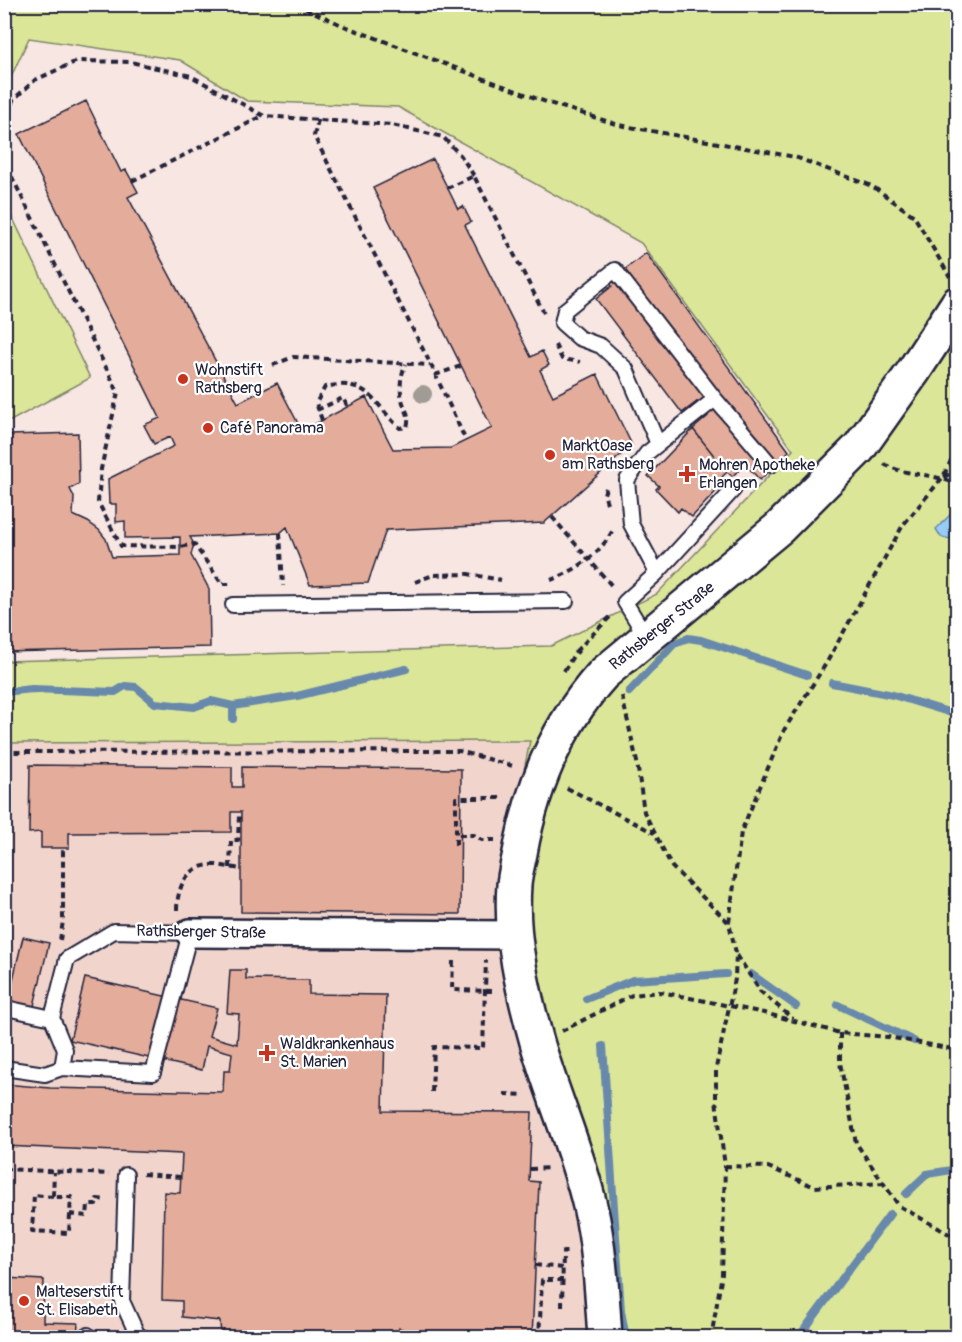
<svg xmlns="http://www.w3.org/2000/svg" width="962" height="1342" viewBox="0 0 962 1342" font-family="Pangolin,sans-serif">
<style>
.built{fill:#f1d5cc}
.green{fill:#dbe698;stroke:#7e846a;stroke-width:1.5}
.water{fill:#97cdf5;stroke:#6889ab;stroke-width:1.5}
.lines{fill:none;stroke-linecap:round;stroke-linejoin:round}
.stream{stroke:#6889ab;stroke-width:8}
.building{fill:#e4ac9b;stroke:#22223b;stroke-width:1.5}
.lane-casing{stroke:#22223b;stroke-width:18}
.street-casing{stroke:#22223b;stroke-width:32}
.secondary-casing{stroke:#22223b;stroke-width:38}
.path{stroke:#22223b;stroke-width:4;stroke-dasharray:6 4.5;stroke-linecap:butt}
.lane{stroke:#fff;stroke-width:14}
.street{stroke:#fff;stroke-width:27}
.secondary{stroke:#fff;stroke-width:33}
.tree{fill:#a19b95}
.poi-dot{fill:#c8321e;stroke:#fff;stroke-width:2}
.labels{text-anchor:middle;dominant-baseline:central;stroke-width:4.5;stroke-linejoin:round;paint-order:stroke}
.poi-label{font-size:16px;fill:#22223b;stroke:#fff;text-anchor:start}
.street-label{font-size:16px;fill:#22223b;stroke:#fff}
</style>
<rect width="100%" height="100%" fill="#f7e6e1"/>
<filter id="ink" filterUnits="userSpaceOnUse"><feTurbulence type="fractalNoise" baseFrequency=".0167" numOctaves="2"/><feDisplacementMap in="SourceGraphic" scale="12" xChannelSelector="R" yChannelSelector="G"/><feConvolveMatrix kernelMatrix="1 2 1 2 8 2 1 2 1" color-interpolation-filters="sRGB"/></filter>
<g filter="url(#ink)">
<path class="built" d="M 530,741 L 518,799 L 594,1337 L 5,1337 L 4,743 Z"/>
<path class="green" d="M 5,5 L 957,5 L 957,1337 L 594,1337 L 587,1253 L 541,1085 L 518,799 L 530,741 L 5,743 L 5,661 L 551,646 L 657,594 L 793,450 L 641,243 L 398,107 L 247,101 L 180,60 L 29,38 L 5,90 Z
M 5,202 L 90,378 L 5,424 L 4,424 Z"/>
<path class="water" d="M 957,511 L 957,531 L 951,539 L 941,537 L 936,529 L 952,513 Z
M 5,777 L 7,778 L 8,829 L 5,829 Z"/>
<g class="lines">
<path class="stream" d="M 4,245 L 5,242
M 832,683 L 893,695 L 958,715
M 4,692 L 32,689 L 115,692 L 125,686 L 136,687 L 155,703 L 194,707 L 211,701 L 233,706 L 297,696 L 406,669
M 629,692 L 675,643 L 688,638 L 701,640 L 807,675
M 233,719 L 233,706
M 751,974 L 796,1006
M 586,999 L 633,980 L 726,974
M 838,1005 L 914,1041
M 603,1046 L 621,1311 L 626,1338
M 906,1194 L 927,1174 L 958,1169
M 798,1338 L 890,1214"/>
</g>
<path class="building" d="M 86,101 L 121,172 L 126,170 L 138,192 L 128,197 L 238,403 L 277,383 L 302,431 L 366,397 L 393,449 L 451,448 L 492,428 L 373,188 L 433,159 L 458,209 L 463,206 L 471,222 L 465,225 L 531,357 L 542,351 L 549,365 L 540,370 L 553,396 L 597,374 L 632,445 L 544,523 L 386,530 L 368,583 L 310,585 L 287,527 L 280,533 L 190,537 L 194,544 L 191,555 L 209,589 L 210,647 L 4,652 L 4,437 L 9,435 L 78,433 L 79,484 L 70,489 L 74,497 L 73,515 L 88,522 L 99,530 L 106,539 L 112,557 L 180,555 L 180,537 L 125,538 L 125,521 L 116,522 L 116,504 L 109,504 L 108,479 L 174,446 L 170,437 L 154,444 L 144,425 L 160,418 L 19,134 Z
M 646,253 L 789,451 L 760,480 L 746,465 L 732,476 L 727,472 L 693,429 L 708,416 L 698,401 L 682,413 L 596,299 L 612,286 L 609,282 Z
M 693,429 L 727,472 L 718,481 L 722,485 L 692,517 L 681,508 L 678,512 L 656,489 L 659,486 L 648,476 Z
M 30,765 L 232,767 L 232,787 L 242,787 L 242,767 L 461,769 L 460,914 L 241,912 L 241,812 L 231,812 L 231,832 L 69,833 L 69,848 L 41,848 L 41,832 L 29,833 Z
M 23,937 L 49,943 L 33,1010 L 7,1005 Z
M 230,970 L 246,970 L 246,979 L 309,980 L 309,994 L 386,995 L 383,1111 L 532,1112 L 529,1181 L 539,1182 L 532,1338 L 417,1338 L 418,1334 L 399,1328 L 399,1336 L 397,1338 L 221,1338 L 220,1321 L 182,1317 L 182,1301 L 162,1300 L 164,1192 L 180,1193 L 182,1154 L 4,1146 L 4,1084 L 50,1088 L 223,1092 L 224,1071 L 230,1071 L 232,1053 L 207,1046 L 202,1070 L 70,1040 L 85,978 L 217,1008 L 209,1036 L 237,1044 L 239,1014 L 227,1013 Z
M 4,982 L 11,984 L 4,1012 Z
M 4,1278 L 44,1280 L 43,1322 L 78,1323 L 77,1338 L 4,1338 Z"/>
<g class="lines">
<defs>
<path id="lane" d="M 658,444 L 626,369 L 601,346 L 579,338 L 562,323 L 565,310 L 615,270 L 715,399 L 771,465
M 657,573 L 734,489
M 233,605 L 566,601
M 647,638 L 625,602 L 657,573 L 631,524 L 627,480 L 647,453 L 715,399
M 11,1009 L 52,1018
M 4,1068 L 45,1074 L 62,1068 L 65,1050 L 52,1018 L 67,959 L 114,931 L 190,933 L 153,1073 L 62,1068
M 126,1175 L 122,1301 L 137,1334 L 143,1338
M 87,1338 L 88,1335"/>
<path id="street" d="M 190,933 L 515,935"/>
<path id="secondary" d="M 605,1338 C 602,1294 600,1249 590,1206 C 577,1150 553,1097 537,1042 C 523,992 510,937 514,885 C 515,874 518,863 520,853 C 532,786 557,725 603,674 L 779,528 L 859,448 L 913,372 L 958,303"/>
</defs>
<use href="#lane" class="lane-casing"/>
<use href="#street" class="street-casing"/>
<use href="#secondary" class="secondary-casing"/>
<path class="path" d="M 296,4 L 344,26 L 546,102 L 619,125 L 795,157 L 872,186 L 914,216 L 950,277
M 4,11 L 16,4
M 318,120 L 314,136 L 431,365 L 466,441
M 4,124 L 13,100 L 35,80 L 77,61 L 131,62 L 191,76 L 264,116 L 392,125 L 443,137 L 461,156 L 474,176
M 4,125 L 10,173 L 118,392 L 101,469 L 98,502 L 121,546 L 180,547 L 194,544 L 222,584 L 230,584
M 132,181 L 263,116
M 447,188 L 474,176 L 544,313
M 4,292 L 7,289
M 555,345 L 562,359 L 580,362
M 273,365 L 293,357 L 430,365
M 435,375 L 461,366
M 317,410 L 343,398 L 348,407
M 322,420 L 316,403 L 325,387 C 370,377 373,404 400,428 L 407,427 C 410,416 407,413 403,403 C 399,389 400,376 406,364
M 884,464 C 907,477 934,472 958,485
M 944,477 L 958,470
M 606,488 L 604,494 L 607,503
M 552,517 L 612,586
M 280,533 L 283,586
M 551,580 C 576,571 600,554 613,530
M 415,582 L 433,575 L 468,574 L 501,580
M 576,651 L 611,616
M 564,671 L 576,651 L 581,655
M 622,696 L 637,762 L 644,812 L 672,867 L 729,923
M 4,752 L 459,751 L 513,766
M 567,788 L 654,833
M 495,840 L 482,840 L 474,835 L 456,835 L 456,798 L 503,798
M 456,845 L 456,835
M 230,868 L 231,840 L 238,840 L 239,815
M 177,910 C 177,886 188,863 217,865 C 225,866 233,868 241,869
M 60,940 L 63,921 L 63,848
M 737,955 L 760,991 L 793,1019
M 453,961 L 452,990 L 494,991
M 562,1031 L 632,995 L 661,992 L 764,1013 L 840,1033 L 888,1037 L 958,1050
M 840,1033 L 840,1063 L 856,1143 L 899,1206 L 958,1239
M 432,1092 L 434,1047 L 483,1048 L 486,960
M 504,1094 L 525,1095
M 725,1166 L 768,1167 L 815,1187 L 883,1183
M 4,1169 L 109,1174
M 530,1169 L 551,1168
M 143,1174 L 181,1177
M 53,1197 L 34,1195 L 32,1231 L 69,1233 L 71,1197 L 53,1197 L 54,1172
M 70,1214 L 87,1216 L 88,1205 L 96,1205 L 97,1199 L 107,1200
M 535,1265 L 563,1268
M 562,1307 L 563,1252 L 570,1252
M 539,1338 L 542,1280 L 563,1280
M 711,1338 L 722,1274 L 725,1166 L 716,1101 L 716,1068 L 735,979 L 736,953 L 729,923 L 741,832 L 784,730 L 827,662 L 903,525 L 943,477 L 958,446"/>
<use href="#lane" class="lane"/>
<use href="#street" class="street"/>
<use href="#secondary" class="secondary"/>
</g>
<circle class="tree" cx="423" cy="394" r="9"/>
</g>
<g class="poi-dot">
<circle cx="183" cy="379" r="6"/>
<circle cx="208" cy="428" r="6"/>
<circle cx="550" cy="455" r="6"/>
<path d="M684 465h6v6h6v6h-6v6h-6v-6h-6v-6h6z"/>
<path d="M264 1044h6v6h6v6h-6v6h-6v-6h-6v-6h6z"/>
<circle cx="24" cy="1301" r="6"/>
</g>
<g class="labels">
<g class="poi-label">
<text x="195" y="370">Wohnstift<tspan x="195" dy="18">Rathsberg</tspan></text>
<text x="220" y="428">Café Panorama</text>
<text x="562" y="446">MarktOase<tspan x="562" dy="18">am Rathsberg</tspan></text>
<text x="699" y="465">Mohren Apotheke<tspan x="699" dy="18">Erlangen</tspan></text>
<text x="280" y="1044">Waldkrankenhaus<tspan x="280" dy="18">St. Marien</tspan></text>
<text x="36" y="1292">Malteserstift<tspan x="36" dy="18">St. Elisabeth</tspan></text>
</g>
<g class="street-label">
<text transform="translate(662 626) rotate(-39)">Rathsberger Straße</text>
<text transform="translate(201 932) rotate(1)">Rathsberger Straße</text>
</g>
</g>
<rect width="962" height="1342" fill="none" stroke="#fff" stroke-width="24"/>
<rect x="12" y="12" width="938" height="1318" fill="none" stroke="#22223b" stroke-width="2" filter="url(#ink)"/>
</svg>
